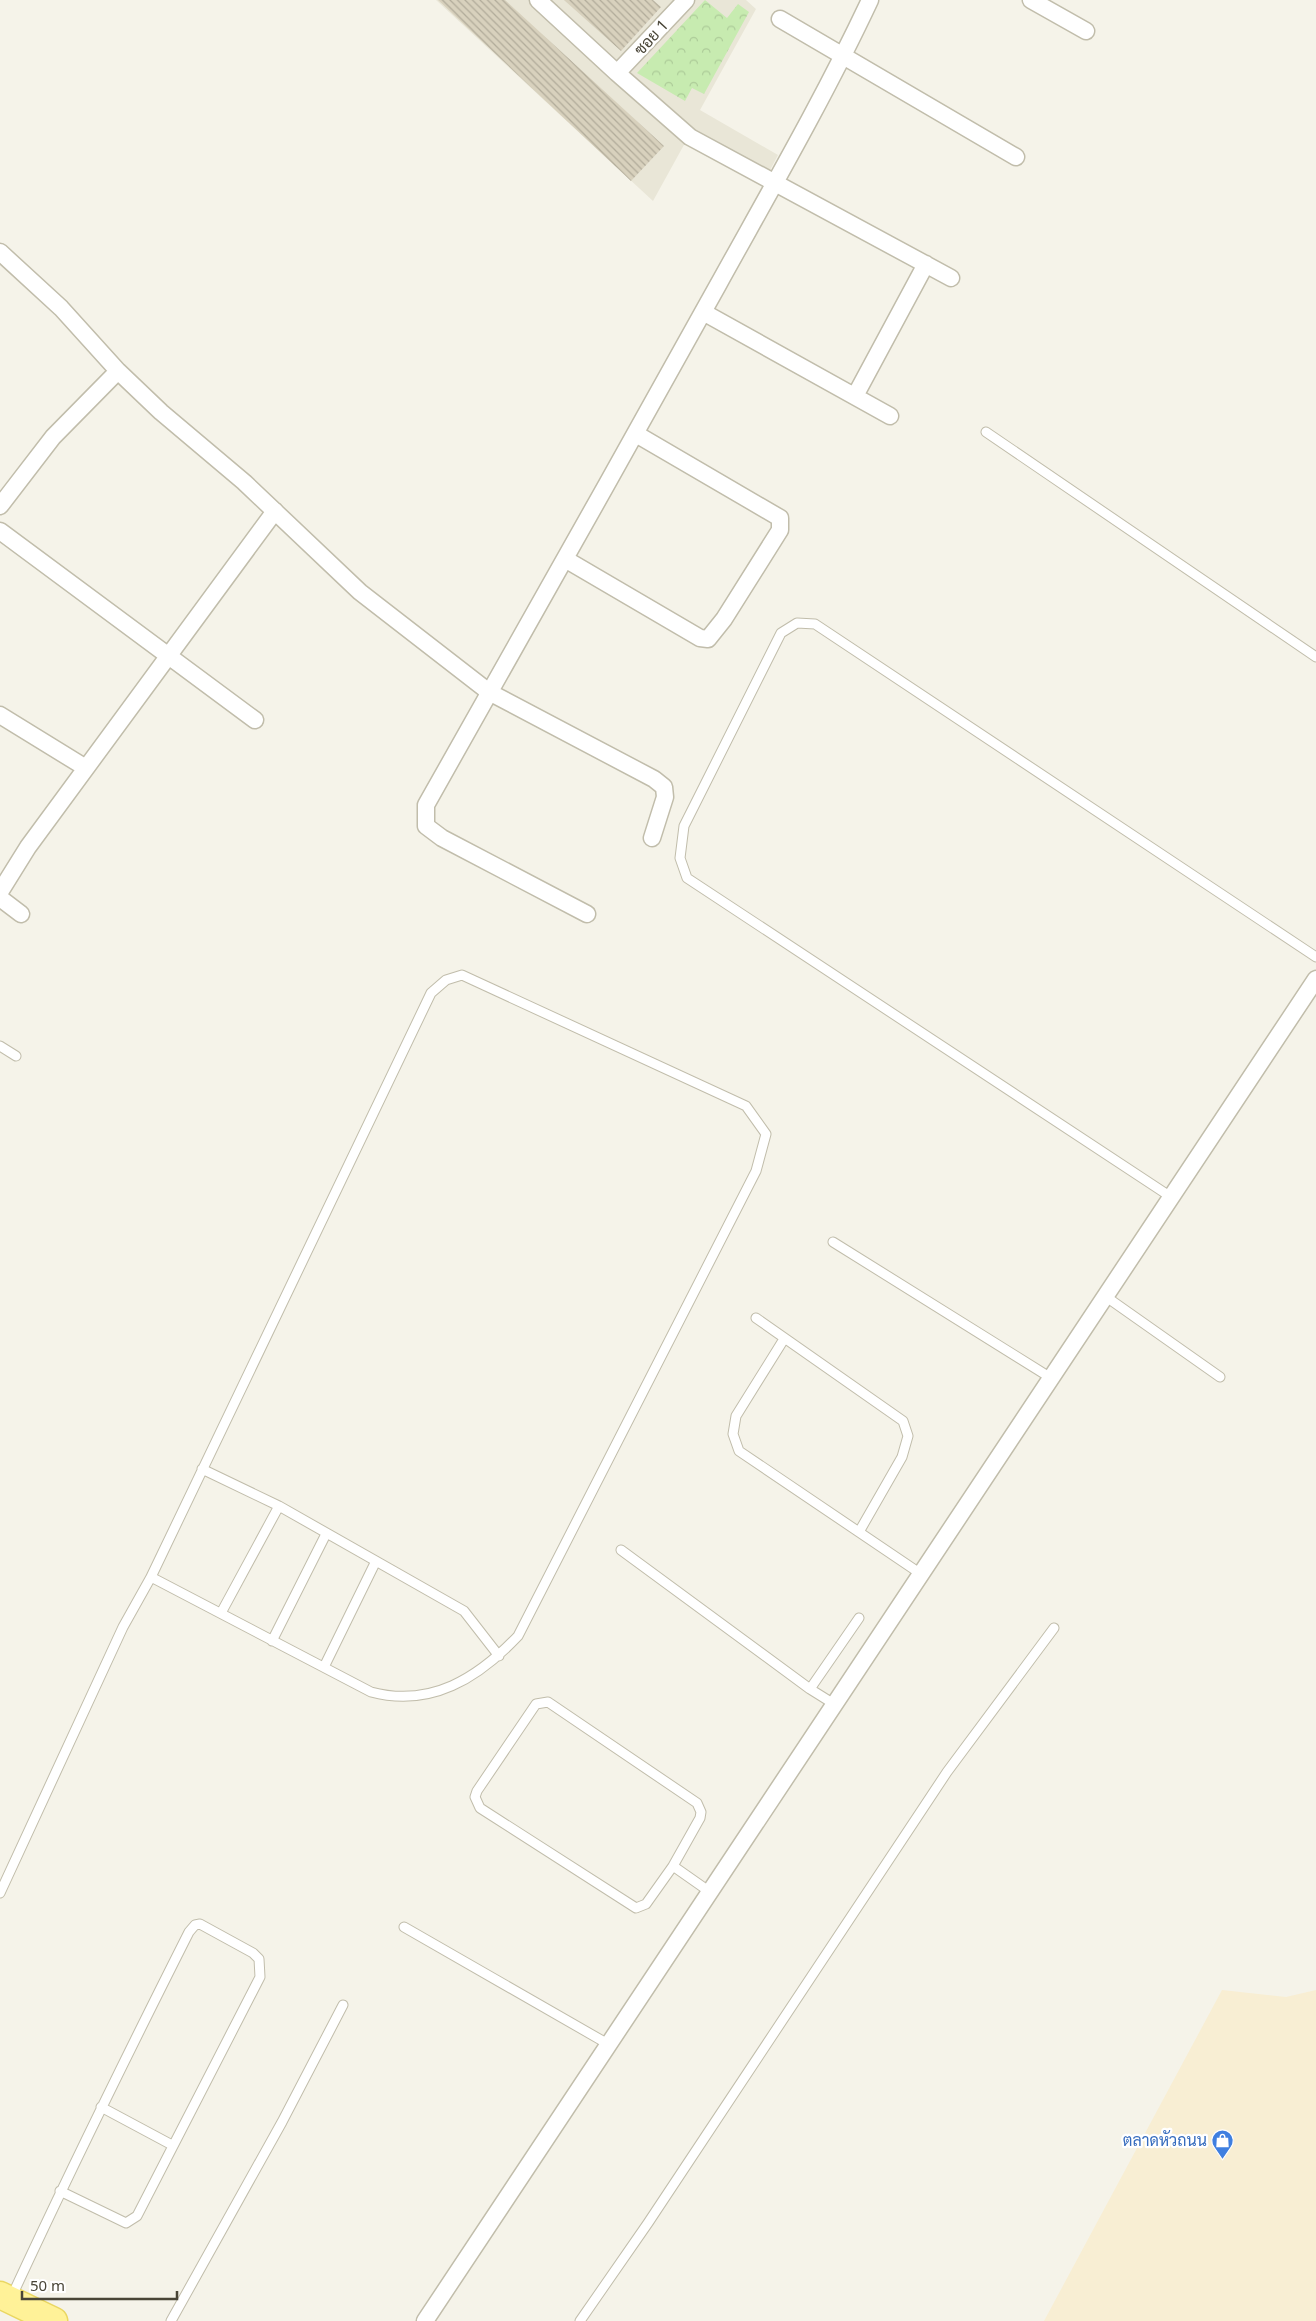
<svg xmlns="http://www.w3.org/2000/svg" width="1316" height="2321" viewBox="0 0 1316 2321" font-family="'Noto Sans',Sarabun,sans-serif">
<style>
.residential{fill:#e9e6d7}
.commercial{fill:#f8eed3}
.forest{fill:url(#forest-crowns)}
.building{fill:url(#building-back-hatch)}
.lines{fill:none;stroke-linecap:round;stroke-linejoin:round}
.service-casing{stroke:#c1bdab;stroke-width:11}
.minor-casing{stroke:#c1bdab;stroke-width:19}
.primary-casing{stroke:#ead762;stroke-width:29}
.service{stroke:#fff;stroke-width:9}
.minor{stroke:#fff;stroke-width:16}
.primary{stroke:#fff298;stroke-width:26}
.labels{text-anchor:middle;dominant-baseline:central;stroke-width:4.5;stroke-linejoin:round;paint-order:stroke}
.street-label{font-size:16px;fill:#494537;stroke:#fff}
.shop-label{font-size:16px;fill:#366cbe;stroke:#fff;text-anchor:end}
</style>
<defs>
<pattern id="forest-crowns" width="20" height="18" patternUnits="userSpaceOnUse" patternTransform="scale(1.25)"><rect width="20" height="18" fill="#c7ebb0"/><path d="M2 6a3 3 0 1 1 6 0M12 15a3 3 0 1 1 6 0" fill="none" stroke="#accb98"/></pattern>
<pattern id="building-back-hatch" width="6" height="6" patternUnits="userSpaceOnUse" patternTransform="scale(1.25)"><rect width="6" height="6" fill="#d8d1bd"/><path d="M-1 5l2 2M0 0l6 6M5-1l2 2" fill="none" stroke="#b1ab9a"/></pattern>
</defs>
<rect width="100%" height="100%" fill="#f5f3e9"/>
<path class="residential" d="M 436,0 L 746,0 L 756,9 L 700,110 L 778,155 L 762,185 L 685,143 L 653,201 Z"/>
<path class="commercial" d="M 1222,1990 L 1286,1997 L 1316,1990 L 1316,2321 L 1044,2321 Z"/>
<path class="forest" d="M 705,0 L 727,18 L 738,4 L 749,12 L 704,94 L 692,88 L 685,101 L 637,73 Z"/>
<path class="building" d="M 438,0 L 505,0 L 664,146 L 631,181 Z
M 564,0 L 653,0 L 661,7 L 621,51 Z"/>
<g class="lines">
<defs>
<path id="service" d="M 986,432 L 1316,657
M 0,1046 L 16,1056
M 1171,1197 L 687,878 L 680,858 L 684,826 L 781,633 L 797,623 L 815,624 L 1316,957
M 833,1242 L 1051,1378
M 1105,1296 L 1220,1377
M 756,1318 L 903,1421 L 908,1436 L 902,1457 L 859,1532
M 784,1339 L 736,1416 L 733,1434 L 739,1451 L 921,1574
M 202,1469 L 279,1506 L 464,1611 L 499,1656
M 621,1550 L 810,1689 L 834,1704
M 221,1613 L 279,1506
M 272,1641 L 326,1534
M 324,1667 L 376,1561
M 810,1689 L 859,1618
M 673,1866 L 700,1818 L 701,1812 L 697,1803 L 548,1702 L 536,1704 L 477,1791 L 475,1797 L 480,1808 L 636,1908 L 646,1904 L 673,1866 L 710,1892
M 0,1893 L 123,1627 L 151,1577 L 371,1692 C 431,1708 478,1678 518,1636 L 756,1171 L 766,1134 L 746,1106 L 462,975 L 446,980 L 431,993 L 151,1577
M 404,1927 L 608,2044
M 101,2107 L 172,2145
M 11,2298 C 68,2175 128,2053 189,1932 L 195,1925 L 200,1924 L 253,1953 L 259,1959 L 260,1977 L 137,2216 L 126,2223 L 60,2191
M 171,2321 L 282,2122 L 343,2005
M 580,2321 L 648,2223 L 947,1772 L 1054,1628"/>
<path id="minor" d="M 538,0 L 617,73 L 690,137 L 951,278
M 1031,0 L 1086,31
M 780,19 L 1016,157
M 617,73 L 686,0
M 0,252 L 61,308 L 118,371 L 161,412 L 244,482 L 360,592 L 489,692 L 654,779 L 664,787 L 665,797 L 652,838
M 703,312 L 890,416
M 855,396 L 926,264
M 0,506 L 53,437 L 118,371
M 0,531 L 255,720
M 565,559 L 700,638 L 708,639 L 724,619 L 780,530 L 780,518 L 636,434
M 0,715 L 86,768
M 0,892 L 28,847 L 275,511
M 0,898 L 21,914
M 587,914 L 442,838 L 426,826 L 426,805 C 523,632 622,459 718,285 C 770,191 824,98 870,0
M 425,2321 L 1316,979"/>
<path id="primary" d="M 0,2295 L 54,2321"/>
</defs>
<use href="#service" class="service-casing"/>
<use href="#minor" class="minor-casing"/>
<use href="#primary" class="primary-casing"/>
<use href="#service" class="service"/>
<use href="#minor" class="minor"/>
<use href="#primary" class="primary"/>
</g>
<defs>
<symbol id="shop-pin" viewBox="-11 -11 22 30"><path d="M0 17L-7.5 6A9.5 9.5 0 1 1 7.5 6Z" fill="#3f7fe0" stroke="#fff"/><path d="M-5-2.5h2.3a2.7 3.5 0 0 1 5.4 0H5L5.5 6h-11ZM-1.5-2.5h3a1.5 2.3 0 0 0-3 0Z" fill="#fff"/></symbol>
</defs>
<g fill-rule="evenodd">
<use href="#shop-pin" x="1210" y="2128" width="25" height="34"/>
</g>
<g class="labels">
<g class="street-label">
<text transform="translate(651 37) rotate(-47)">ซอย 1</text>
</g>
<g class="shop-label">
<text x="1207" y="2140">ตลาดหัวถนน</text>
</g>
</g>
<path d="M22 2291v8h155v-8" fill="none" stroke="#494537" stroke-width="2.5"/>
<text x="30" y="2291" font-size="15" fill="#494537" stroke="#ffffff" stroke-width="4" paint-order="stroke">50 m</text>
</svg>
